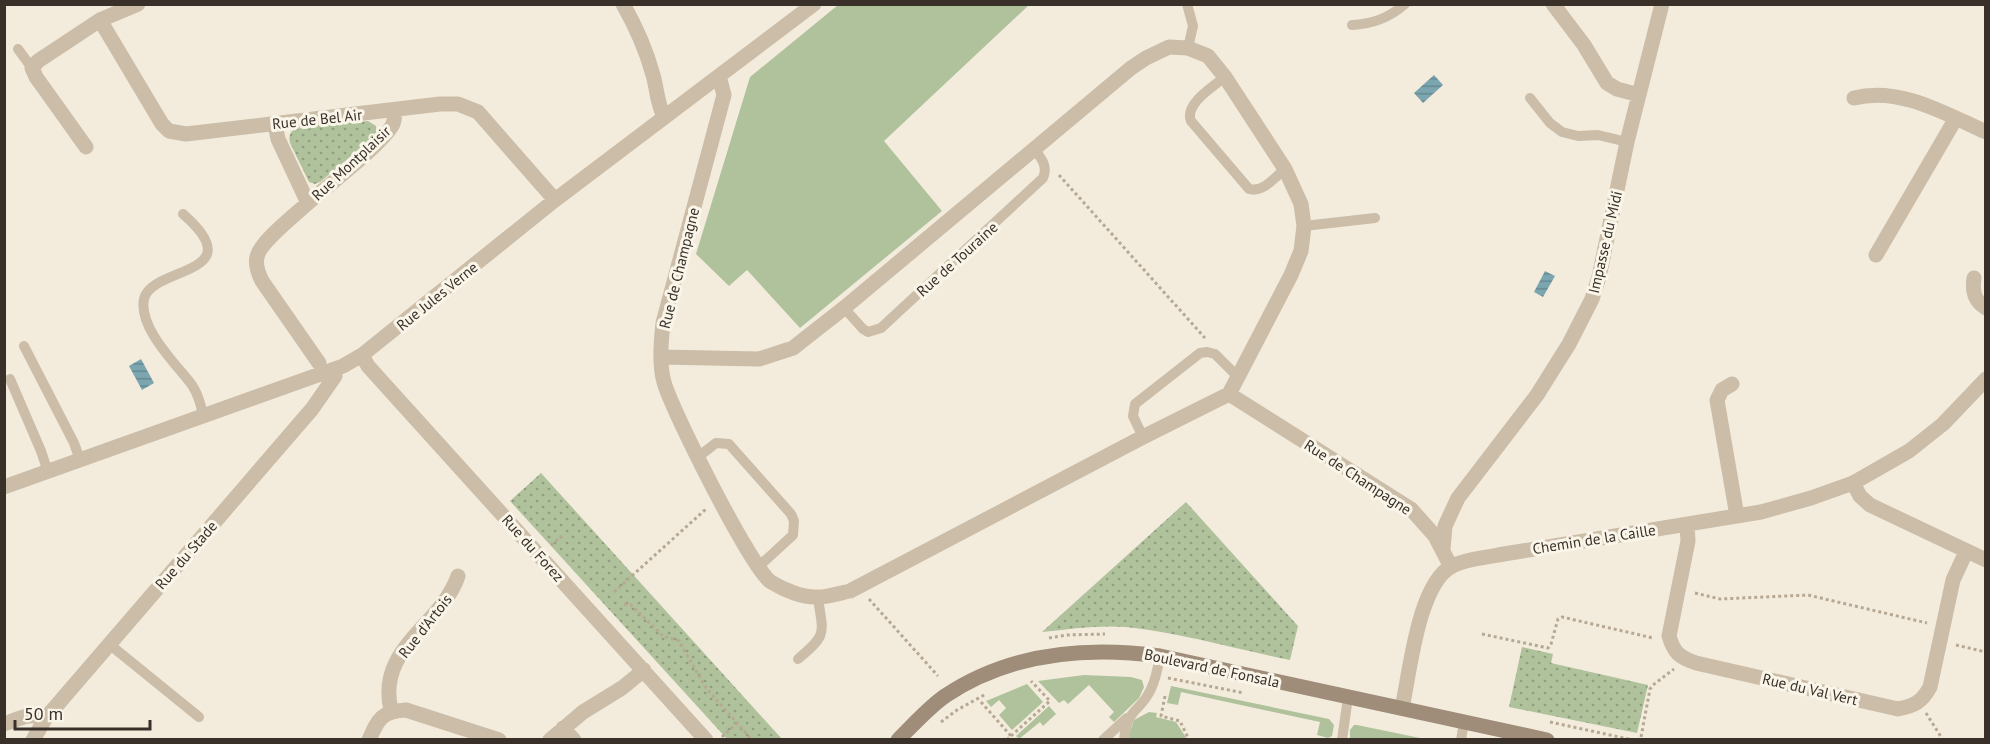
<svg xmlns="http://www.w3.org/2000/svg" width="1990" height="744" viewBox="0 0 1990 744" font-family="'PT Sans',sans-serif">
<style>
.grass{fill:#b0c29c}
.park{fill:url(#park-dots)}
.water{fill:url(#water-rules)}
.lines{fill:none;stroke-linecap:round;stroke-linejoin:round}
.path{stroke:#b7a893;stroke-width:3;stroke-dasharray:3 3;stroke-linecap:butt}
.lane{stroke:#cbbda8;stroke-width:10}
.street{stroke:#cbbda8;stroke-width:15}
.secondary{stroke:#9f8d7a;stroke-width:15}
.labels{text-anchor:middle;dominant-baseline:central;stroke-width:6;stroke-linejoin:round;paint-order:stroke}
.street-label{font-size:15px;fill:#383029;stroke:#faf5e9}
</style>
<defs>
<pattern id="park-dots" width="8" height="8" patternUnits="userSpaceOnUse" patternTransform="scale(1.5)"><rect width="8" height="8" fill="#b0c29c"/><path d="M2 2h.1M6 6h.1" fill="none" stroke="#909e7f" stroke-width="1.8" stroke-linecap="round"/></pattern>
<pattern id="water-rules" width="6" height="5" patternUnits="userSpaceOnUse" patternTransform="scale(1.5)"><rect width="6" height="5" fill="#7ba6b0"/><path d="M0 2.5h6" fill="none" stroke="#66888f"/></pattern>
</defs>
<rect width="100%" height="100%" fill="#f3ecdd"/>
<path class="grass" d="M 838,5 L 1029,5 L 884,141 L 942,211 L 800,328 L 747,270 L 729,286 L 696,254 L 750,77 Z
M 1084,675 L 1131,677 L 1142,680 L 1144,687 L 1139,698 L 1114,722 L 1109,717 L 1114,712 L 1089,685 L 1068,704 L 1064,700 L 1059,703 L 1038,681 Z
M 1027,684 L 1043,702 L 1012,730 L 999,715 L 1006,708 L 999,700 L 991,707 L 986,701 Z
M 1171,686 L 1329,719 L 1334,725 L 1332,736 L 1328,738 L 1317,735 L 1320,722 L 1181,692 L 1178,705 L 1167,703 Z
M 1049,706 L 1056,714 L 1043,726 L 1040,722 L 1019,739 L 1016,736 Z
M 1149,712 L 1157,713 L 1156,717 L 1176,722 L 1187,739 L 1127,740 L 1134,720 Z
M 1354,725 L 1357,725 L 1425,739 L 1350,739 L 1350,730 Z"/>
<path class="park" d="M 368,121 L 376,126 L 377,132 L 374,137 L 320,182 L 315,184 L 309,182 L 290,143 C 288,134 291,130 300,127 Z
M 541,473 L 782,739 L 727,739 L 510,501 Z
M 1186,502 L 1298,626 L 1290,660 C 1236,649 1181,633 1126,627 C 1098,625 1070,629 1042,632 Z
M 1522,647 L 1553,654 L 1551,663 L 1648,685 L 1637,733 L 1509,707 Z"/>
<path class="water" d="M 1434,75 L 1443,85 L 1423,103 L 1414,93 Z
M 1545,271 L 1555,276 L 1543,297 L 1534,292 Z
M 141,359 L 154,383 L 142,390 L 129,366 Z"/>
<g class="lines">
<path class="path" d="M 1059,175 L 1205,338
M 551,545 L 562,536
M 614,592 L 706,509
M 1695,593 L 1720,599 L 1808,595 L 1927,623
M 869,599 L 938,676
M 624,604 L 631,605 L 663,636 L 679,641 L 706,688 L 752,740
M 1482,634 L 1548,648 L 1551,644 L 1558,619 L 1562,617 L 1653,638
M 1049,638 L 1067,635 L 1105,634
M 1956,645 L 1986,652
M 1168,678 L 1244,693
M 1165,696 L 1161,716 L 1180,721 L 1189,740
M 981,702 L 1011,736 L 1007,740
M 1926,713 L 1943,740
M 941,722 L 957,710 L 986,694
M 1550,722 L 1633,740
M 1011,736 L 1050,701 L 1031,681
M 722,737 L 737,723
M 1641,737 L 1650,689 L 1653,685 L 1674,669"/>
<path class="lane" d="M 1187,4 L 1193,26 L 1188,48
M 1352,25 C 1373,24 1389,18 1405,4
M 18,49 L 32,68
M 1225,77 C 1213,87 1184,104 1191,121 L 1249,189 C 1263,193 1275,177 1285,169
M 1530,98 L 1550,123 L 1562,132 L 1578,136 L 1598,135 L 1627,142
M 183,214 C 254,276 151,266 144,299 C 138,328 177,365 192,385 C 198,394 201,405 203,415
M 1304,226 L 1375,218
M 844,308 L 863,329 L 868,332 L 881,328 L 1043,178 C 1048,167 1042,159 1035,150
M 24,346 L 74,443 L 80,460
M 10,379 L 41,451 L 48,472
M 1143,437 L 1133,416 L 1135,404 L 1200,353 L 1207,352 L 1215,354 L 1238,377
M 698,457 L 716,443 L 729,444 L 791,514 L 794,521 L 793,535 L 757,568
M 109,644 L 199,717
M 798,659 C 828,634 823,634 818,598
M 1103,740 L 1127,718
M 1124,740 C 1127,707 1140,713 1151,689 C 1156,679 1158,667 1160,656
M 1342,740 L 1348,697
M 1461,740 L 1464,722"/>
<path class="street" d="M 623,4 C 636,27 646,49 653,75 C 657,88 657,104 664,116
M 1553,4 L 1584,45 L 1607,83 L 1617,89 L 1639,95
M 100,20 L 162,124 L 169,131 L 186,134 L 440,104 L 458,104 L 478,112 L 555,200
M 719,76 L 724,95 L 663,323 C 661,342 659,364 664,382 C 671,409 752,570 771,582 C 784,590 803,598 818,597 C 828,597 840,593 850,591 L 1143,437 L 1229,394 L 1411,509 L 1435,536 L 1451,567
M 1854,98 C 1899,86 1946,114 1986,132
M 275,124 L 278,139 L 308,203 C 327,186 383,144 393,124 C 395,119 395,115 394,110
M 86,147 L 36,77 L 32,68 L 38,61 L 100,20 L 138,4
M 308,203 C 297,213 262,241 258,254 C 254,263 258,273 262,281 L 319,363
M 1876,255 L 1956,118
M 1974,278 C 1972,291 1974,301 1986,308
M 362,355 L 368,366 L 386,386 L 706,740
M 661,357 L 759,359 L 793,348 L 844,308 L 1131,68 L 1146,58 L 1169,47 L 1188,48 L 1208,56 L 1225,77 L 1285,169 L 1301,204 L 1304,226 L 1301,251 L 1291,275 L 1229,394
M 1732,384 L 1722,390 L 1717,400 L 1737,516
M 1853,483 L 1860,496 L 1870,505 L 1986,560
M 4,487 L 343,366 L 362,355 L 555,200 L 814,4
M 1687,525 L 1688,541 L 1669,636 C 1674,653 1679,657 1696,663 L 1898,709 C 1914,706 1922,702 1930,687 L 1953,580 L 1966,552
M 1443,549 L 1445,526 L 1458,498 L 1537,395 L 1569,344 L 1592,299 L 1599,277 L 1627,142 L 1662,4
M 1402,708 C 1410,672 1418,584 1452,566 C 1466,559 1483,558 1498,555 L 1761,512 L 1811,498 L 1853,483 L 1909,451 L 1943,424 L 1986,379
M 391,710 C 376,648 441,626 458,576
M 4,724 C 18,719 32,711 45,719
M 563,728 L 574,740
M 33,740 L 45,719 L 312,409 L 335,376 L 332,370
M 369,740 C 378,719 382,711 406,710 L 499,740
M 550,740 L 583,712 L 622,688 L 644,670"/>
<path class="secondary" d="M 898,740 C 913,725 928,708 945,696 C 1009,653 1085,646 1160,656 L 1547,740"/>
</g>
<g class="labels">
<g class="street-label">
<text transform="translate(317 119) rotate(-6)">Rue de Bel Air</text>
<text transform="translate(351 163) rotate(-43)">Rue Montplaisir</text>
<text transform="translate(1605 242) rotate(-77)">Impasse du Midi</text>
<text transform="translate(957 259) rotate(-42)">Rue de Touraine</text>
<text transform="translate(679 268) rotate(-76)">Rue de Champagne</text>
<text transform="translate(437 296) rotate(-39)">Rue Jules Verne</text>
<text transform="translate(1358 477) rotate(33)">Rue de Champagne</text>
<text transform="translate(1594 539) rotate(-9)">Chemin de la Caille</text>
<text transform="translate(533 548) rotate(48)">Rue du Forez</text>
<text transform="translate(186 555) rotate(-49)">Rue du Stade</text>
<text transform="translate(425 626) rotate(-52)">Rue d'Artois</text>
<text transform="translate(1212 668) rotate(12)">Boulevard de Fonsala</text>
<text transform="translate(1810 689) rotate(13)">Rue du Val Vert</text>
</g>
</g>
<rect width="1990" height="744" fill="none" stroke="#383029" stroke-width="12"/>
<path d="M15 720v9h135v-9" fill="none" stroke="#383029" stroke-width="3"/>
<text x="24" y="720" font-size="18" fill="#383029" stroke="#faf5e9" stroke-width="4.5" paint-order="stroke">50 m</text>
</svg>
